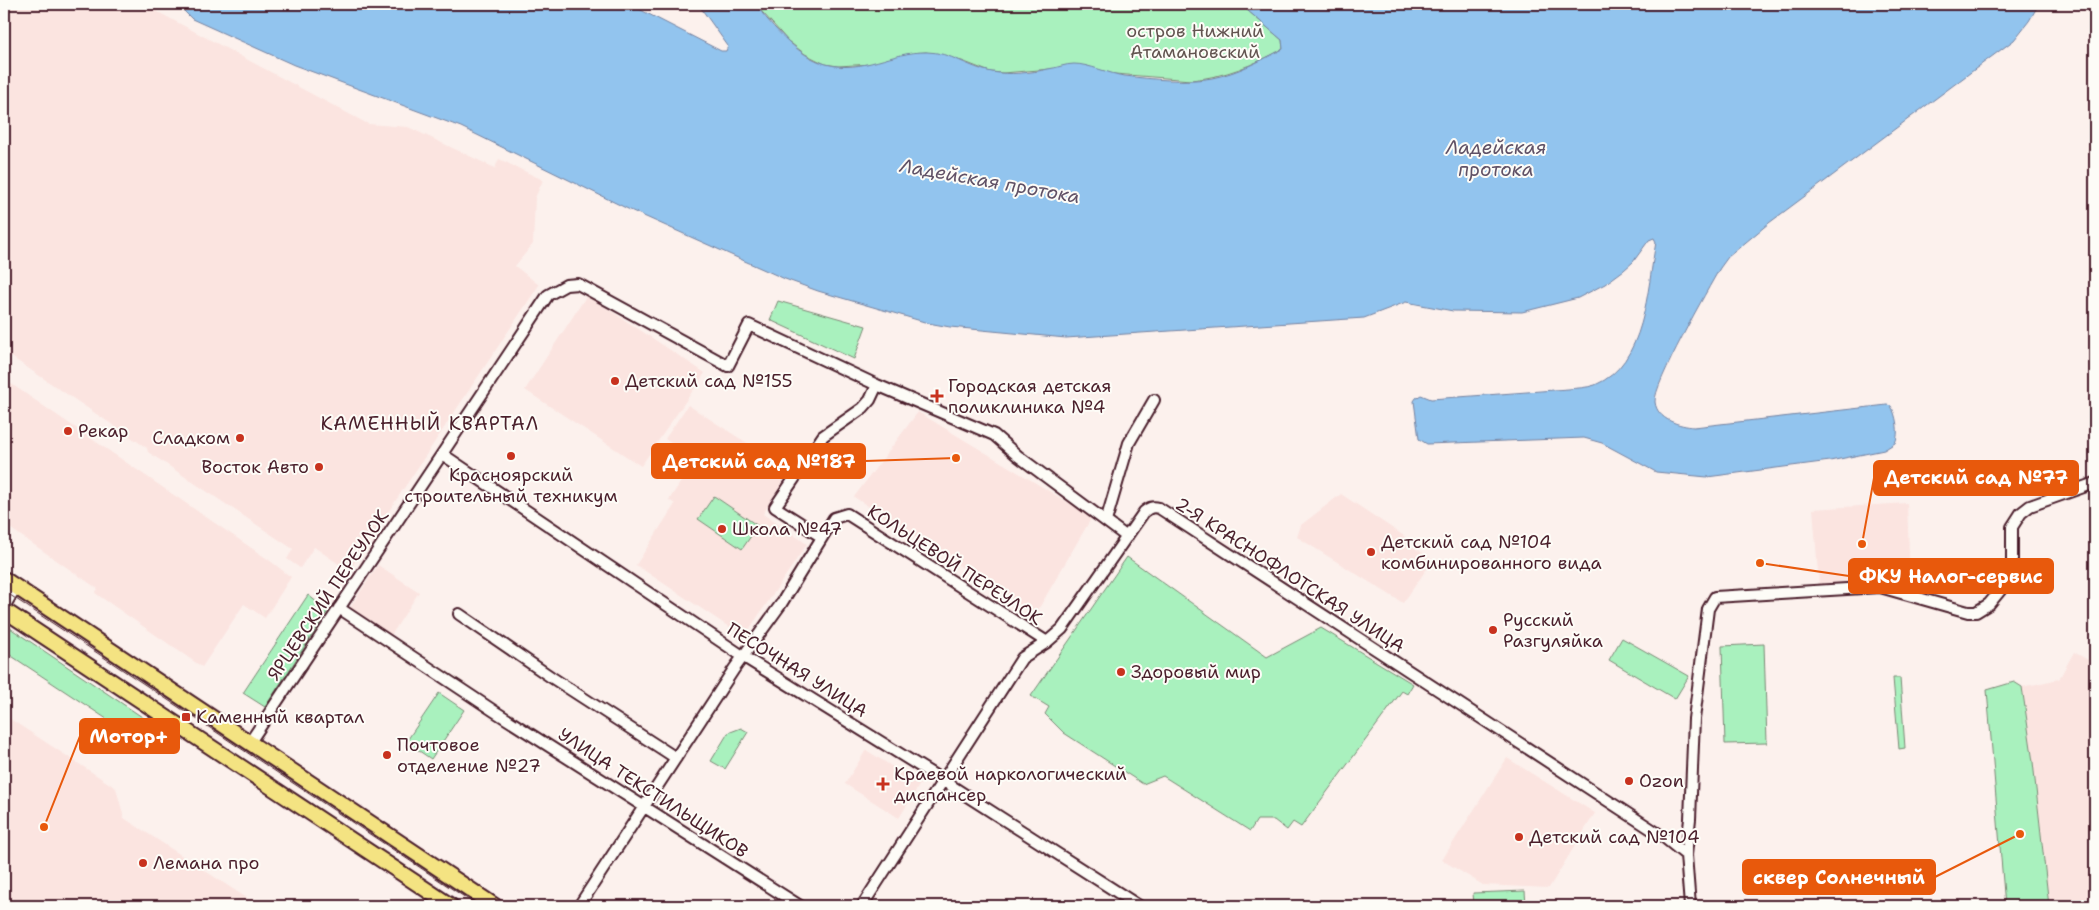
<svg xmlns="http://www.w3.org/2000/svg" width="2099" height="910" viewBox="0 0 2099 910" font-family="'Shantell Sans',sans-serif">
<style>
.built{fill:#fbe4e0}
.green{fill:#a9f1be;stroke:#7a8874}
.water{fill:#92c4ee;stroke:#7582a0}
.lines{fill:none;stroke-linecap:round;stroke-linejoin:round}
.minor-casing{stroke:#4a1f2b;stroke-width:14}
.highway-casing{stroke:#4a1f2b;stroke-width:18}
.minor{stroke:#fdfcf7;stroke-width:10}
.highway{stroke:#f4e382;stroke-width:14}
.tram{stroke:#4a1f2b;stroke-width:1}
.poi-dot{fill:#c8321e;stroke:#fdfcf7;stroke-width:2}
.labels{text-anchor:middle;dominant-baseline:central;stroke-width:4;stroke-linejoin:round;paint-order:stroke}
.park-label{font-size:18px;fill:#625450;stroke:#fdfcf7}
.poi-label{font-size:18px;fill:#4a1f2b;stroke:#fdfcf7;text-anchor:start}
.street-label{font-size:18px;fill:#4a1f2b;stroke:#fdfcf7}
.water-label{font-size:19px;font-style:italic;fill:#605166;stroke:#fdfcf7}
.neighbourhood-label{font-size:19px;letter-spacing:1px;fill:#4a1f2b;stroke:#fdfcf7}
.leader{fill:none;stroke:#e8590c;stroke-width:2}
.callout-dot{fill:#e8590c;stroke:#fdfcf7;stroke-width:2}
.callout{fill:#e8590c;stroke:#e8590c;stroke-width:2}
.callout-label{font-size:19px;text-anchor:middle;font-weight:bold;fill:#fff}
</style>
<rect width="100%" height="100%" fill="#fcf1ed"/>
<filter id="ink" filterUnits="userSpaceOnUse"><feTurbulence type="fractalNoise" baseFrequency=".02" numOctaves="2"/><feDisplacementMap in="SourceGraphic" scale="10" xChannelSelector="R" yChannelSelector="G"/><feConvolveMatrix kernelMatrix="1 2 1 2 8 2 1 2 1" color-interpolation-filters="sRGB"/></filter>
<g filter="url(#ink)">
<path class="built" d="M 4,4 L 143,4 L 368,124 L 408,127 L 495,168 L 499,159 L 543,180 L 535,198 L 533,244 L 515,266 L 539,285 L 349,571 L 314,547 L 300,568 L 287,559 L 293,549 L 148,452 L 147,448 L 4,352 Z
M 587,295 L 705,373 L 641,466 L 525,390 Z
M 4,379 L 269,560 L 291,577 L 265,618 L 244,604 L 202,667 L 95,593 L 98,589 L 4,524 Z
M 688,405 L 790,471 L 763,514 L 807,544 L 744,637 L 636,565 L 675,504 L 669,500 L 695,460 L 665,439 Z
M 918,412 L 1092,517 L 1035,615 L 854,497 Z
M 1341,494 L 1404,536 L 1409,544 L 1433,560 L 1403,603 L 1297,537 L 1301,525 Z
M 1907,503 L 1910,578 L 1819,585 L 1813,509 Z
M 378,565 L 419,592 L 390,637 L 349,609 Z
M 2074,652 L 2095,664 L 2095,906 L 2049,906 L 2033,762 L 2022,687 L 2059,679 Z
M 4,715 L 116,788 L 124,818 L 259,906 L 4,906 Z
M 866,750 L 920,784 L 899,818 L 845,784 Z
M 1507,758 L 1595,813 L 1549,888 L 1483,885 L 1442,860 Z"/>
<path class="green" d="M 755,4 L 1240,4 L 1282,40 L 1283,49 C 1253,65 1225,77 1191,80 L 1051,69 L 1003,73 L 990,72 L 962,61 L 926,52 L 908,54 L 872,64 L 838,66 L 825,64 L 805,54 L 788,41 Z
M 778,301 L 866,326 L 854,359 L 770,320 Z
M 714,496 L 758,526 L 742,549 L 698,519 Z
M 1127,557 L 1267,657 L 1321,628 L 1413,684 L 1407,694 L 1402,691 L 1301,827 L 1293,822 L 1287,830 L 1274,820 L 1257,820 L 1250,831 L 1163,776 L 1143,784 L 1064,733 L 1045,714 L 1049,707 L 1031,696 Z
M 308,595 L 328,611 L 265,707 L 243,693 Z
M 10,628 L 151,723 L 140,741 L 4,651 L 4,637 Z
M 1622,638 L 1689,676 L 1675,699 L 1609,660 Z
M 1764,644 L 1767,743 L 1725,744 L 1722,646 Z
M 1893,678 L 1900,678 L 1905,748 L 1899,749 Z
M 2014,682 L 2022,687 L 2033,762 L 2049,906 L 2005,906 L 1987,690 Z
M 439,693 L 464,710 L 431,759 L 406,742 Z
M 741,728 L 748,732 L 725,769 L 711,761 L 728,733 Z
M 1525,891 L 1526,906 L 1474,906 L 1473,893 Z"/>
<path class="water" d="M 177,4 L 629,4 L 721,51 L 726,51 L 728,46 L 698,4 L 755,4 C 773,27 797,56 826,64 C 863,74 892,51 927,52 C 950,52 969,68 992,72 C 1009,75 1031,73 1048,69 C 1057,68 1065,64 1074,64 C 1089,64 1109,74 1125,76 C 1151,79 1187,83 1212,78 C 1237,73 1260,61 1283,49 L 1282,40 L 1240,4 L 2039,4 L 2029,21 L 2014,40 L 1769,223 L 1728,257 L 1720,268 C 1708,289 1653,385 1655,402 C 1657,420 1680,426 1694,427 L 1887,405 L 1891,406 C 1896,414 1900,434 1895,443 L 1884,450 L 1830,461 L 1707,477 L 1656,472 L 1602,443 L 1584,438 L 1427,444 L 1419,439 L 1414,401 L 1416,398 L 1421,395 L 1431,399 L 1568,389 C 1577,388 1586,388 1595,385 C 1646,364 1647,289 1656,242 L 1654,238 L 1649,240 L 1633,262 L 1624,270 L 1605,284 L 1578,298 L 1522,312 L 1453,311 L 1406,302 L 1364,318 L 1066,338 L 950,327 L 928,323 L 818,291 L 785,279 L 628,209 L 461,127 L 294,65 L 192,19 Z"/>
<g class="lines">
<defs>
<path id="minor" d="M 442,454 L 744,657 L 942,780 L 1139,906
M 1106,521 L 1129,443 L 1154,400
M 822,537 L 775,507 L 823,436 L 863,408 L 870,400 L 877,385
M 4,607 L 16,587
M 339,608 L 494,711 L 800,906
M 459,614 L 551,677 L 676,758
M 250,742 L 548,295 L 566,285 L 578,284 L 728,366 L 749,325 L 877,385 L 994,435 L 1018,456 L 1127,537
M 579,906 L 734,669 L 781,604 L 834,518 L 847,514 L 1047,642
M 862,906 L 1022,658 L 1047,642 L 1062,629 L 1144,512 C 1149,508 1152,506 1159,508 L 1665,838 L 1686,855
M 1690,906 L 1686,855 L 1690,819 L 1694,719 L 1708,609 L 1715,597 L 1880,587 L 1968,612 L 1976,612 L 1989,604 L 2012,576 L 2012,527 L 2021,513 L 2030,506 L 2095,483"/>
<path id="highway" d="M 4,579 L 495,906
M 4,610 L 451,906"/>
</defs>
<use href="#minor" class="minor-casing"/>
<use href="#highway" class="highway-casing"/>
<use href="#minor" class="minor"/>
<use href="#highway" class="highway"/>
<path class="tram" d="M 4,591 L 478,906"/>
</g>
</g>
<g class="poi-dot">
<circle cx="615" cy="381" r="5"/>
<path d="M934.5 388.5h5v5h5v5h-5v5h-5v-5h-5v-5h5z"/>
<circle cx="68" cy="431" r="5"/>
<circle cx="240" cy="438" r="5"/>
<circle cx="511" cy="456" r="5"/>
<circle cx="319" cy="467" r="5"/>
<circle cx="722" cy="529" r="5"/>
<circle cx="1371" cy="552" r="5"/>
<circle cx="1493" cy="630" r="5"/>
<circle cx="1121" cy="672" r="5"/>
<rect x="181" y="712" width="10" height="10" rx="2.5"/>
<circle cx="387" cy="755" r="5"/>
<circle cx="1629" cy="781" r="5"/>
<path d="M880.5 776.5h5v5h5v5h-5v5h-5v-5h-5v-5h5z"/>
<circle cx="1519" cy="837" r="5"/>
<circle cx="143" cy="863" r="5"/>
</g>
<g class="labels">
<g class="park-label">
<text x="1195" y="31">остров Нижний<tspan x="1195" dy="21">Атамановский</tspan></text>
</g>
<g class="poi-label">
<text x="625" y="381">Детский сад №155</text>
<text x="948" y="386">Городская детская<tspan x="948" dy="21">поликлиника №4</tspan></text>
<text x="78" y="431">Рекар</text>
<text x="230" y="438" text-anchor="end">Сладком</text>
<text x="309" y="467" text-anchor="end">Восток Авто</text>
<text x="511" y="475" text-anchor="middle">Красноярский<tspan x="511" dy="21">строительный техникум</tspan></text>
<text x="732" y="529">Школа №47</text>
<text x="1381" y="542">Детский сад №104<tspan x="1381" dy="21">комбинированного вида</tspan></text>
<text x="1503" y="620">Русский<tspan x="1503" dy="21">Разгуляйка</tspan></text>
<text x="1131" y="672">Здоровый мир</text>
<text x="196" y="717">Каменный квартал</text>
<text x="397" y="745">Почтовое<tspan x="397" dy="21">отделение №27</tspan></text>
<text x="894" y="774">Краевой наркологический<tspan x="894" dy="21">диспансер</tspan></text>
<text x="1639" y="781">Ozon</text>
<text x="1529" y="837">Детский сад №104</text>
<text x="153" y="863">Лемана про</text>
</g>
<g class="street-label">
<text transform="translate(955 565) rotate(33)">КОЛЬЦЕВОЙ ПЕРЕУЛОК</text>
<text transform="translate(1290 575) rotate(33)">2-Я КРАСНОФЛОТСКАЯ УЛИЦА</text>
<text transform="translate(328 595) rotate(-56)">ЯРЦЕВСКИЙ ПЕРЕУЛОК</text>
<text transform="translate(797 670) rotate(32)">ПЕСОЧНАЯ УЛИЦА</text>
<text transform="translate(653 793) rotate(33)">УЛИЦА ТЕКСТИЛЬЩИКОВ</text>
</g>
<g class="water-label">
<text x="1496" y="147">Ладейская<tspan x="1496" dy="22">протока</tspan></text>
<text transform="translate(990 181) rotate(10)">Ладейская протока</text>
</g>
<g class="neighbourhood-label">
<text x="430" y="423">КАМЕННЫЙ КВАРТАЛ</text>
</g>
</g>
<path class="leader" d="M956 458L865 461M1862 544L1874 478M1760 563L1849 576M44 827L80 736M2020 834L1935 877"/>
<g class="callout-dot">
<circle cx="956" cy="458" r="5"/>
<circle cx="1862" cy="544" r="5"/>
<circle cx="1760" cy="563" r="5"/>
<circle cx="44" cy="827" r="5"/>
<circle cx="2020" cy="834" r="5"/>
</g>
<g class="callout">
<rect x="652" y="444" width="213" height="34" rx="5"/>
<rect x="1874" y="461" width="204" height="34" rx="5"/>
<rect x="1849" y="559" width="204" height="34" rx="5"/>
<rect x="80" y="719" width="99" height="34" rx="5"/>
<rect x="1743" y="860" width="192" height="34" rx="5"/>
</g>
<g class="callout-label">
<text x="759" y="468">Детский сад №187</text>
<text x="1976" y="484">Детский сад №77</text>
<text x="1951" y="583">ФКУ Налог-сервис</text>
<text x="129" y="743">Мотор+</text>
<text x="1839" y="884">сквер Солнечный</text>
</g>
<rect width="2099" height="910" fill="none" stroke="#fdfcf7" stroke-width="20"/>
<rect x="10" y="10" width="2079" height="890" fill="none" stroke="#4a1f2b" stroke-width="2" filter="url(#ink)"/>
</svg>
